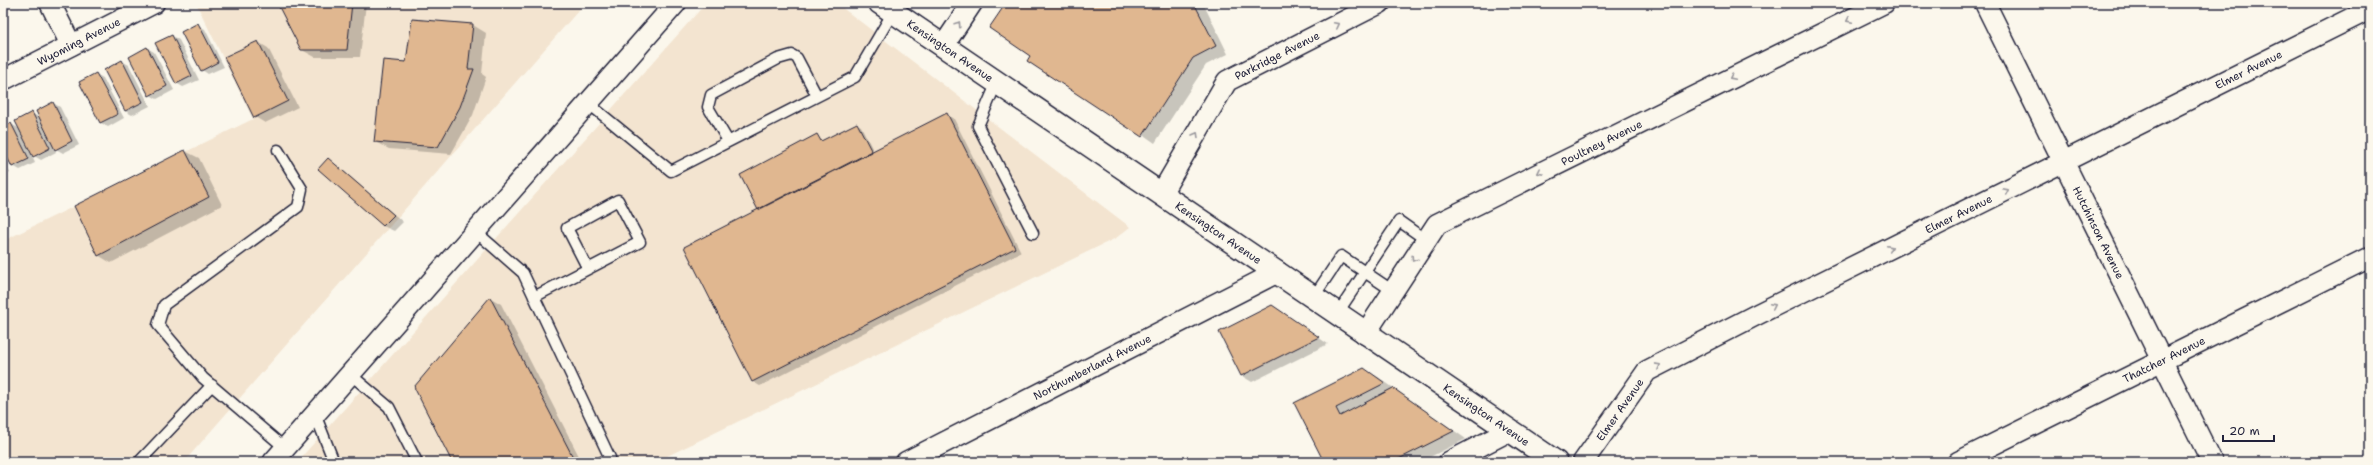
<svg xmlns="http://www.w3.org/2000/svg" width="2373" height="465" viewBox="0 0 2373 465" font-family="'Shantell Sans',sans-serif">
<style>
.built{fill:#f3e4d0}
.shadow{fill:#0003}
.building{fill:#e0b790;stroke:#22223b}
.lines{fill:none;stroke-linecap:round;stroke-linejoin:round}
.service-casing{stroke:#22223b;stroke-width:13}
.minor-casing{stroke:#22223b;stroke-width:23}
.tertiary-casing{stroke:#22223b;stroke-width:25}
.service{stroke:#fbf7ec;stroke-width:10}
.minor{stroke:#fbf7ec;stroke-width:20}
.tertiary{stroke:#fbf7ec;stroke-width:22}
.oneway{stroke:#99979c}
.labels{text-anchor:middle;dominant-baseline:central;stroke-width:3.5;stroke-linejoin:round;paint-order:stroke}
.street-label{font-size:11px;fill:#22223b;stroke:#fbf7ec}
</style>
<rect width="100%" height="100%" fill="#fbf7ec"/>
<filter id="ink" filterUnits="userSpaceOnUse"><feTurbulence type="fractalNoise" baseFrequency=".025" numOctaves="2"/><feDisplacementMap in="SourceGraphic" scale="8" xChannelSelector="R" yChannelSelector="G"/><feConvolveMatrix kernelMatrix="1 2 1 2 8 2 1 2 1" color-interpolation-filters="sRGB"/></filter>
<g filter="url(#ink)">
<path class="built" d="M 196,3 L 585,3 L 184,462 L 3,462 L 3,241 L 253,119 Z
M 706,3 L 836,3 L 1130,227 L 1116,238 L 655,462 L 297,462 Z"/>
<path class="shadow" d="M 278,3 L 366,3 L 360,57 L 315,57 L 302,50 Z
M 1007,3 L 1203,3 L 1228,54 L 1206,65 L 1155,143 L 1031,56 Z
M 413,20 L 473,25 L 486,33 L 482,74 L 486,77 L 473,115 L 451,154 L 389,149 L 375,142 L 406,63 Z
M 198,25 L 205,29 L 224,67 L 208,74 L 202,70 Z
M 172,36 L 179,40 L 199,80 L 183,87 L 176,83 Z
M 258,42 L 268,48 L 298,107 L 265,123 L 255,117 Z
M 147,48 L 154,52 L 174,90 L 157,99 L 150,95 Z
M 122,61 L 129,65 L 150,106 L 132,115 L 125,111 Z
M 96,74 L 103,78 L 124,118 L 108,127 L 101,123 L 80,82 Z
M 53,103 L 60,107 L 79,145 L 63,153 L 54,148 L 56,152 L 41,160 L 31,154 L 35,163 L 20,170 L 13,166 L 3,147 L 3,128 L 11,124 L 20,129 L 32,113 L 41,119 Z
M 947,115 L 954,119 L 1021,252 L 760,386 L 753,382 L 685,248 L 759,210 L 817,135 L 822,142 L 857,124 L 861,126 L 874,152 Z
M 185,151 L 199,158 L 222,205 L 111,263 L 98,255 L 75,207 Z
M 3,160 L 10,173 L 3,177 Z
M 328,160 L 338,166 L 403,222 L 394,231 L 383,226 Z
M 491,298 L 501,304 L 582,462 L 453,462 Z
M 1282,313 L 1328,344 L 1252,382 L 1242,376 L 1220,332 Z
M 1364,369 L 1378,377 L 1466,439 L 1420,462 L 1325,462 L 1296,403 Z
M 20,458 L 26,462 L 12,462 Z"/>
<path class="building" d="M 277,3 L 352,3 L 347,50 L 301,50 Z
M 1006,3 L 1194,3 L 1216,46 L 1193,58 L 1142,137 L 1027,61 L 1030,56 L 989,28 Z
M 412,19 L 473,24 L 468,69 L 474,69 L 460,107 L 438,147 L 374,142 L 383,60 L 406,62 Z
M 198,23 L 218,62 L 201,71 L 181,32 Z
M 172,35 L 192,76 L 176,84 L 155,43 Z
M 258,41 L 288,101 L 254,118 L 224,57 Z
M 147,47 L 167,86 L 149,96 L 129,57 Z
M 122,60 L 143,102 L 125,111 L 104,70 Z
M 96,73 L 118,114 L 100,123 L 79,82 Z
M 53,102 L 72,141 L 55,150 L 36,111 Z
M 32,112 L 50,148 L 33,157 L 15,121 Z
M 947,113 L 1015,248 L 752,382 L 684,247 Z
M 11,123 L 29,159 L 12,167 L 3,149 L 3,127 Z
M 857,123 L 872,152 L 758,210 L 740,175 L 817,134 L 821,141 Z
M 185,150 L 209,197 L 98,256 L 74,206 Z
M 328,158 L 394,215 L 383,226 L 318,169 Z
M 490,297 L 575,461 L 573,462 L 452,462 L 414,387 Z
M 1272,305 L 1319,337 L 1241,376 L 1219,332 Z
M 1364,368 L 1385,383 L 1336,408 L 1340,416 L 1393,388 L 1454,431 L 1393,462 L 1324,462 L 1294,403 Z"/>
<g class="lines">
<defs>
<path id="service" d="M 997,82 L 978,126 L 1033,233
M 588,103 L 671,171 L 855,77 L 893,12
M 728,141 L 708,107 L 711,95 L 778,59 L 792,55 L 797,58 L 817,96
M 278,150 L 302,189 L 298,207 L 164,305 L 158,325 L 203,378 L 285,448
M 475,231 L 523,273 L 610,458 L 602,462
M 534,297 L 640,242 L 618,200 L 567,228 L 588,269
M 1313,298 L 1341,256 L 1393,291
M 1337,314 L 1399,221 L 1426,240
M 350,374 L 389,407 L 417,462
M 315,414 L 334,462
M 139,462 L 212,385"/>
<g id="minor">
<path d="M 50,3 L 71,45"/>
<path id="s1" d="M 1985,3 L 2212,462"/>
<path d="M 944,45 L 972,3"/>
<path id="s2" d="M 3,80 L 154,3"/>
<path id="s3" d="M 1161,194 L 1227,81 L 1380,3"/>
<path id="s4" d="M 1365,334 L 1437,224 L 1884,3"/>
<path d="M 273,462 L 676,3"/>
<path id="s5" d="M 906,462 L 1278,272"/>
<path d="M 1449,462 L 1509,431"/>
<path id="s6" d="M 1583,462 L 1647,371 L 1758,314 L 2370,9"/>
<path id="s7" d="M 1958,462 L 2370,257"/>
</g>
<g id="tertiary">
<path id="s8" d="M 880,3 L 1556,462"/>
</g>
</defs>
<use href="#service" class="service-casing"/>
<use href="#minor" class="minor-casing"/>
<use href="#tertiary" class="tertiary-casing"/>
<use href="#service" class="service"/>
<use href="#minor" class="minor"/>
<use href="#tertiary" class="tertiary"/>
</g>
<defs><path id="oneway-chevron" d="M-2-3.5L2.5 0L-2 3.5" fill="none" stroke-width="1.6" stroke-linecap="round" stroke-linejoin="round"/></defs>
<g class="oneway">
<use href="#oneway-chevron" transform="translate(1849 20) rotate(154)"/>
<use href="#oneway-chevron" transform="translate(958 24) rotate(-56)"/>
<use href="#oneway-chevron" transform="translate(1337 25) rotate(-27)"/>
<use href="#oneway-chevron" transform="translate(1732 77) rotate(154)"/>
<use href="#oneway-chevron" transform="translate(1196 135) rotate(-60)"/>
<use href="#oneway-chevron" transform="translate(1540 172) rotate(153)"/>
<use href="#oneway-chevron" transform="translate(2006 191) rotate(-26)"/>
<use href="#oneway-chevron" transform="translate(1890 248) rotate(-26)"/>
<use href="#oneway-chevron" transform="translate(1414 259) rotate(123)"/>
<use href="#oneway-chevron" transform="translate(1773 306) rotate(-26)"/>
<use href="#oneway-chevron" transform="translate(1658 366) rotate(-28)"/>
</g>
</g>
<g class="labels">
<g class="street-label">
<text stroke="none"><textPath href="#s2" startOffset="85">Wyoming Avenue</textPath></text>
<text stroke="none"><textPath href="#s8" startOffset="85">Kensington Avenue</textPath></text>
<text stroke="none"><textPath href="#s3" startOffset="187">Parkridge Avenue</textPath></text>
<text stroke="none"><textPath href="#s6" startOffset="784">Elmer Avenue</textPath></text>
<text stroke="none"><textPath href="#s4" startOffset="315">Poultney Avenue</textPath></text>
<text stroke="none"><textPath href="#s6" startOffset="460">Elmer Avenue</textPath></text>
<text stroke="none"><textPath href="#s8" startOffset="409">Kensington Avenue</textPath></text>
<text stroke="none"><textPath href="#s1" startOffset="256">Hutchinson Avenue</textPath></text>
<text stroke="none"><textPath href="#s7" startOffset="230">Thatcher Avenue</textPath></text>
<text stroke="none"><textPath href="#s5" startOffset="209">Northumberland Avenue</textPath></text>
<text stroke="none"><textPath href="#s6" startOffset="64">Elmer Avenue</textPath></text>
<text stroke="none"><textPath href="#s8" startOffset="733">Kensington Avenue</textPath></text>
</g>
</g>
<rect width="2373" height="465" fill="none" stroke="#fbf7ec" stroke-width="16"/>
<rect x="8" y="8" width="2357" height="449" fill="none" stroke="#22223b" stroke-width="1.5" filter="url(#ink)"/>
<path d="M2223 435v6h51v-6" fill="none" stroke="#22223b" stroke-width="2"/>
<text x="2229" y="435" font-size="12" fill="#22223b" stroke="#fbf7ec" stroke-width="3" paint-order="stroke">20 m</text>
</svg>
